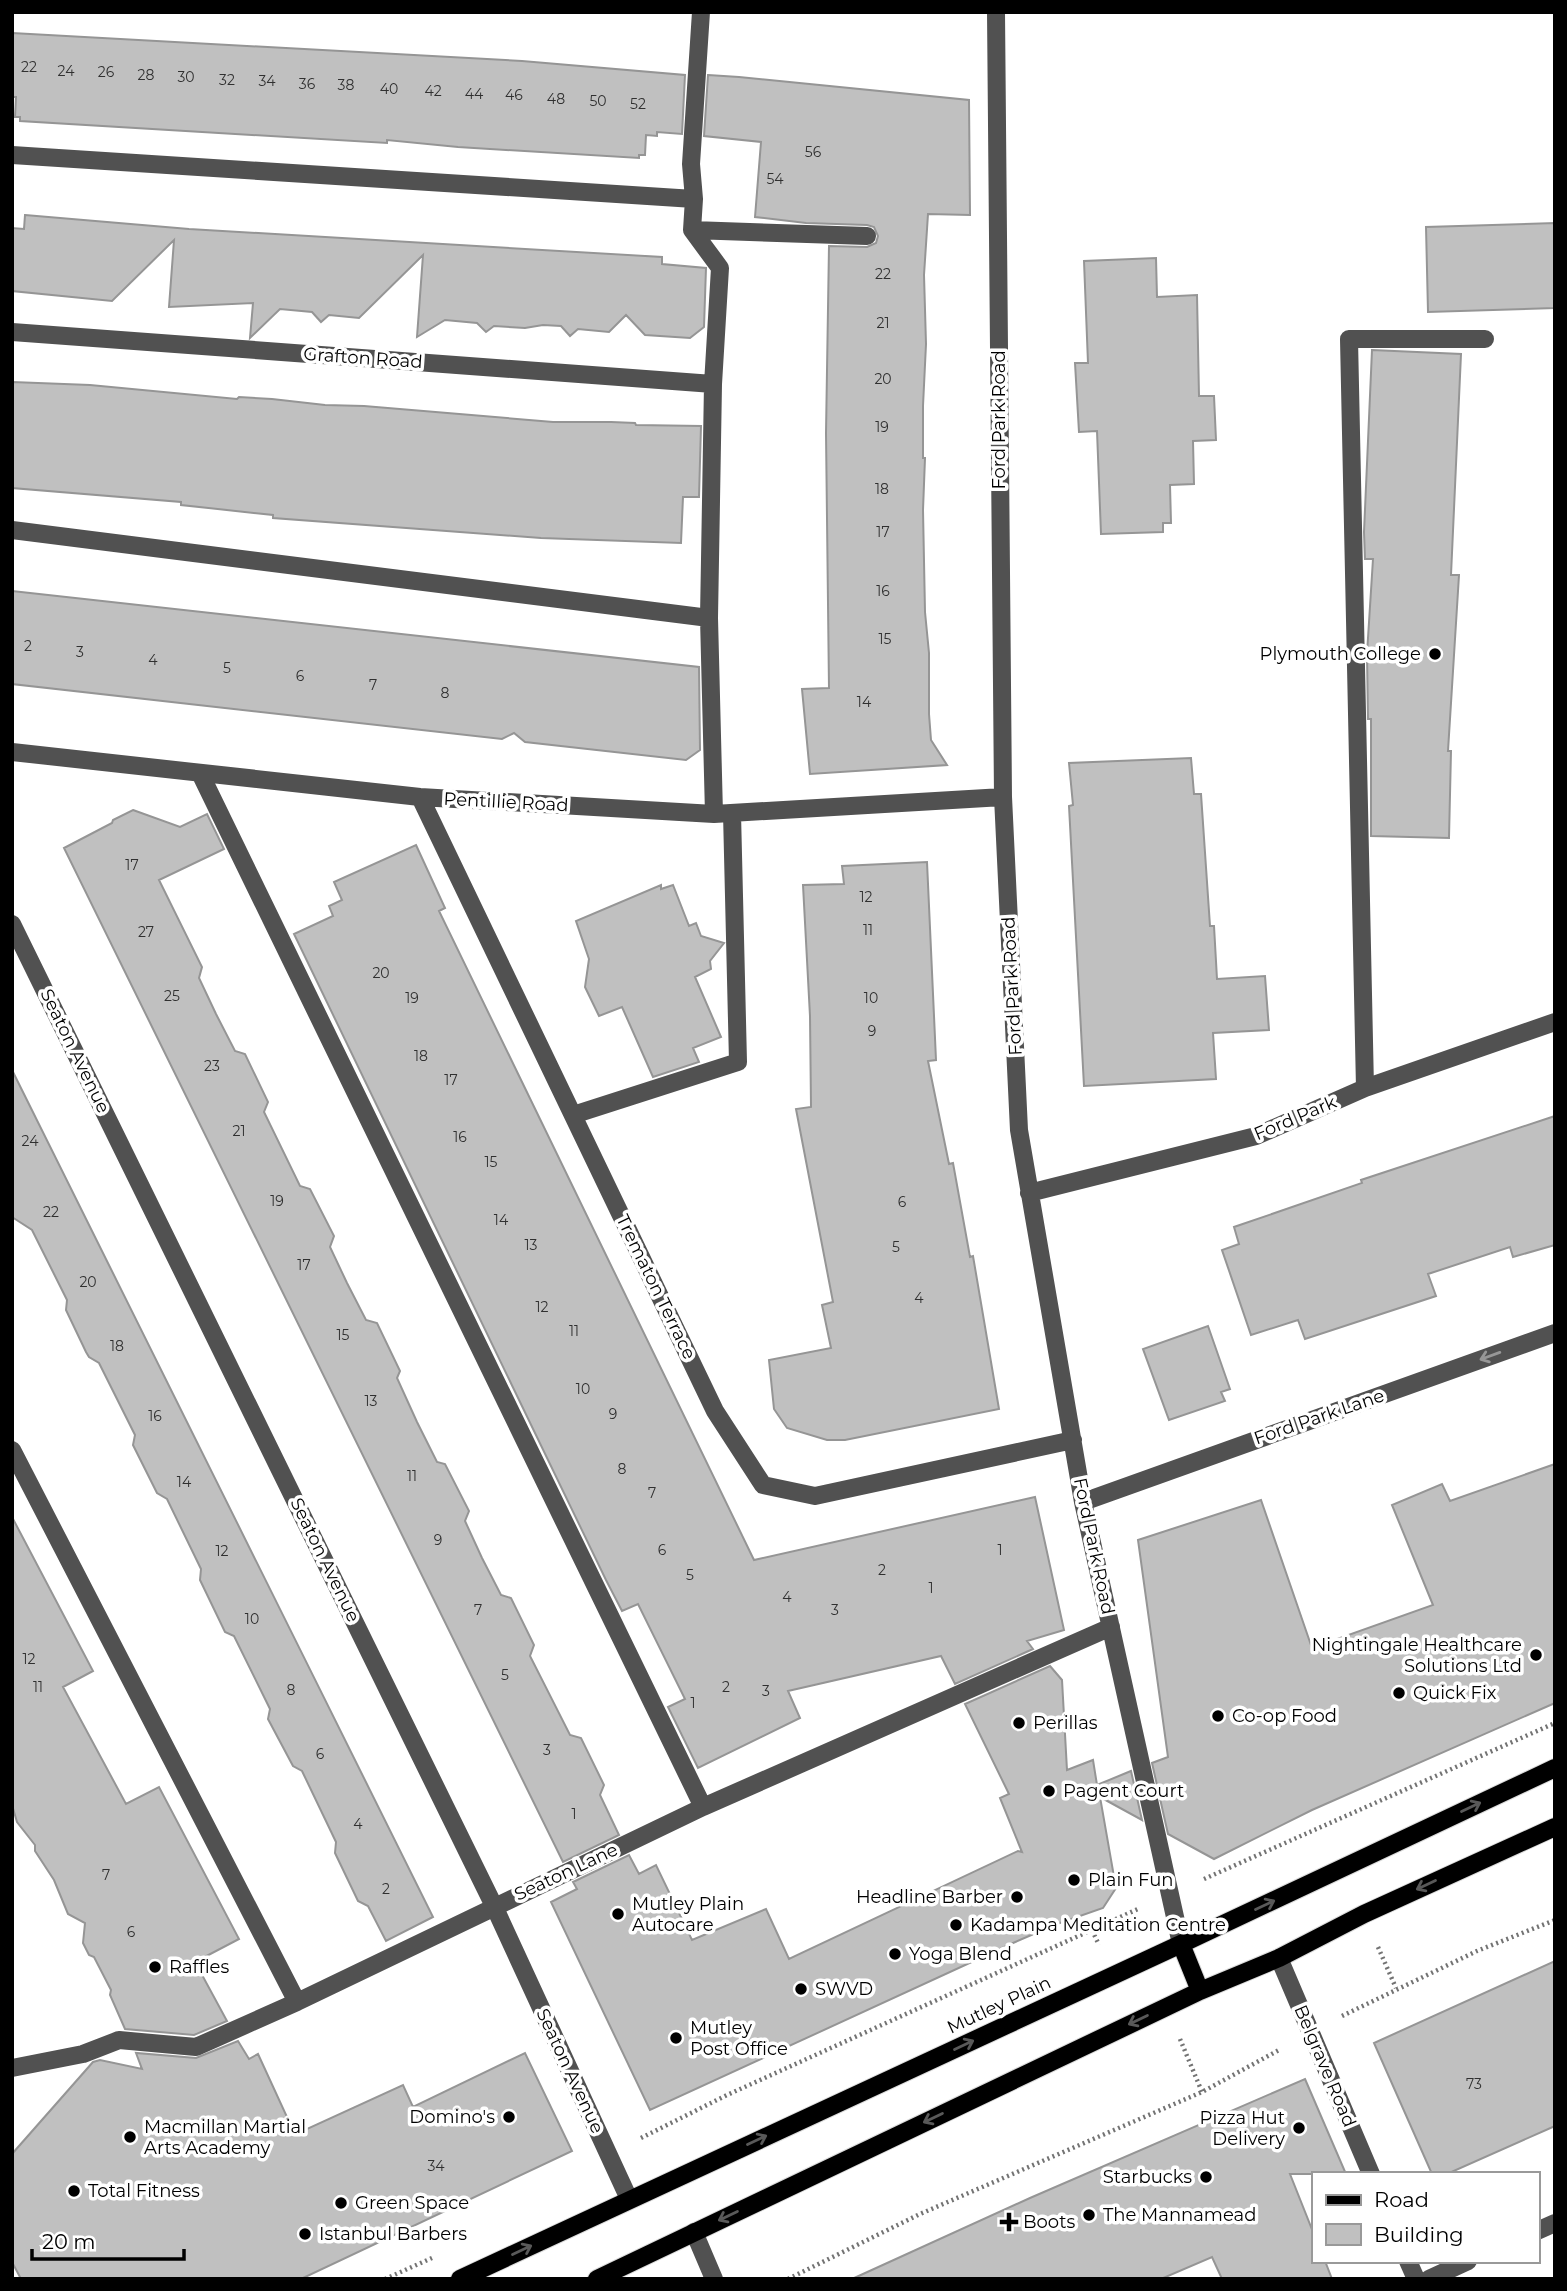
<svg xmlns="http://www.w3.org/2000/svg" width="1567" height="2291" viewBox="0 0 1567 2291" font-family="Montserrat,sans-serif">
<style>
.building{fill:#c0c0c0;stroke:#959595;stroke-width:2}
.lines{fill:none;stroke-linecap:round;stroke-linejoin:round}
.major-casing{stroke:#dbdbdb;stroke-width:20}
.path{stroke:#737373;stroke-width:4.5;stroke-dasharray:2 3.5;stroke-linecap:butt}
.minor{stroke:#515151;stroke-width:18}
.major{stroke:#000;stroke-width:18}
.oneway{stroke:#979797}
.oneway2{stroke:#595959}
.poi-dot{fill:#000;stroke:#fff;stroke-width:2.5}
.labels{text-anchor:middle;dominant-baseline:central;stroke-width:7;stroke-linejoin:round;paint-order:stroke}
.number-label{font-size:14px;fill:#303030}
.street-label{font-size:18px;fill:#000;stroke:#fff}
.poi-label{font-size:18px;fill:#000;stroke:#fff;text-anchor:start}
</style>
<rect width="100%" height="100%" fill="#fff"/>
<path class="building" d="M 12,33 L 522,61 L 685,75 L 682,134 L 657,132 L 657,136 L 646,135 L 645,155 L 639,155 L 639,158 L 458,147 L 387,140 L 387,143 L 20,121 L 20,117 L 15,117 L 16,97 L 12,97 Z
M 708,75 L 739,77 L 969,100 L 970,215 L 928,214 L 924,275 L 926,344 L 923,406 L 923,458 L 925,458 L 923,510 L 925,612 L 929,653 L 929,714 L 931,740 L 947,765 L 810,774 L 802,689 L 829,688 L 826,433 L 829,246 L 867,247 L 876,243 L 878,236 L 874,227 L 867,225 L 806,223 L 755,217 L 761,142 L 704,136 Z
M 25,215 L 189,229 L 662,257 L 662,264 L 706,268 L 704,327 L 690,338 L 645,335 L 626,315 L 609,332 L 578,329 L 570,336 L 561,326 L 543,325 L 525,328 L 494,326 L 486,332 L 477,323 L 445,320 L 417,337 L 423,255 L 359,318 L 329,315 L 321,322 L 312,312 L 280,309 L 250,338 L 253,303 L 169,307 L 174,240 L 112,301 L 12,291 L 12,228 L 24,229 Z
M 1555,223 L 1555,308 L 1428,312 L 1426,227 Z
M 1156,258 L 1157,297 L 1197,295 L 1199,396 L 1214,396 L 1216,440 L 1193,441 L 1194,484 L 1170,485 L 1171,523 L 1163,523 L 1163,532 L 1101,534 L 1097,431 L 1079,432 L 1075,363 L 1088,363 L 1084,261 Z
M 1372,350 L 1461,354 L 1451,575 L 1459,575 L 1448,751 L 1451,751 L 1449,838 L 1371,836 L 1371,719 L 1368,719 L 1367,654 L 1373,559 L 1365,559 L 1364,532 Z
M 12,382 L 90,385 L 237,399 L 239,397 L 272,399 L 325,405 L 364,406 L 553,422 L 611,422 L 635,423 L 636,425 L 701,426 L 699,497 L 683,497 L 681,543 L 541,538 L 273,518 L 273,515 L 181,505 L 181,502 L 12,488 Z
M 12,591 L 699,667 L 700,750 L 686,760 L 525,742 L 514,733 L 502,739 L 12,684 Z
M 1191,758 L 1194,794 L 1201,794 L 1210,926 L 1214,926 L 1217,979 L 1265,976 L 1269,1030 L 1213,1033 L 1216,1079 L 1084,1086 L 1069,806 L 1073,805 L 1069,763 Z
M 133,810 L 180,827 L 207,814 L 224,849 L 159,880 L 202,967 L 199,978 L 216,1014 L 235,1051 L 245,1054 L 268,1102 L 264,1112 L 300,1186 L 310,1189 L 334,1236 L 330,1247 L 347,1283 L 366,1320 L 377,1323 L 400,1371 L 397,1378 L 417,1422 L 437,1462 L 445,1464 L 469,1511 L 465,1521 L 482,1558 L 501,1595 L 511,1598 L 534,1645 L 530,1656 L 570,1735 L 581,1738 L 604,1785 L 600,1795 L 619,1835 L 563,1862 L 64,848 L 112,823 L 113,820 Z
M 416,845 L 445,908 L 439,911 L 754,1560 L 1035,1497 L 1064,1630 L 1027,1641 L 1033,1649 L 955,1684 L 941,1656 L 788,1691 L 800,1718 L 698,1768 L 668,1707 L 685,1699 L 638,1604 L 622,1611 L 606,1580 L 294,934 L 333,916 L 329,906 L 342,900 L 334,882 Z
M 927,862 L 936,1060 L 928,1061 L 949,1164 L 953,1163 L 970,1257 L 973,1256 L 999,1409 L 845,1440 L 827,1440 L 787,1428 L 774,1409 L 769,1360 L 831,1348 L 822,1305 L 833,1302 L 796,1109 L 811,1107 L 810,1016 L 803,885 L 844,884 L 842,866 Z
M 661,885 L 661,889 L 673,885 L 689,926 L 696,923 L 701,936 L 724,943 L 710,961 L 711,969 L 695,977 L 721,1037 L 693,1048 L 699,1062 L 653,1077 L 622,1007 L 599,1016 L 585,987 L 589,959 L 576,921 Z
M 12,1070 L 433,1917 L 386,1941 L 368,1906 L 358,1901 L 335,1853 L 336,1842 L 302,1771 L 293,1766 L 268,1719 L 270,1709 L 234,1636 L 225,1632 L 200,1580 L 201,1569 L 167,1499 L 157,1493 L 133,1445 L 135,1435 L 99,1363 L 89,1357 L 86,1352 L 66,1310 L 67,1300 L 32,1230 L 12,1217 Z
M 1555,1116 L 1555,1245 L 1513,1257 L 1510,1247 L 1428,1274 L 1436,1296 L 1305,1339 L 1298,1320 L 1251,1335 L 1222,1250 L 1239,1244 L 1234,1227 L 1362,1183 L 1361,1180 Z
M 1208,1326 L 1230,1389 L 1221,1392 L 1225,1401 L 1169,1420 L 1143,1349 Z
M 1555,1464 L 1555,1703 L 1312,1810 L 1214,1859 L 1168,1834 L 1152,1763 L 1168,1757 L 1138,1540 L 1261,1500 L 1312,1648 L 1433,1605 L 1392,1505 L 1442,1484 L 1450,1501 Z
M 12,1517 L 93,1671 L 63,1687 L 126,1804 L 159,1787 L 239,1939 L 195,1962 L 227,2021 L 194,2035 L 125,2029 L 110,1995 L 111,1990 L 94,1957 L 89,1955 L 83,1943 L 85,1923 L 68,1914 L 54,1880 L 35,1851 L 35,1845 L 17,1822 L 12,1805 Z
M 1050,1666 L 1062,1680 L 1067,1770 L 1093,1760 L 1097,1785 L 1131,1771 L 1142,1820 L 1100,1797 L 1116,1888 L 1103,1908 L 1057,1924 L 1013,1943 L 650,2110 L 551,1902 L 577,1889 L 573,1882 L 629,1855 L 639,1874 L 656,1865 L 692,1940 L 766,1909 L 789,1959 L 1018,1851 L 1022,1852 L 1000,1798 L 1009,1794 L 965,1704 Z
M 1555,1961 L 1555,2126 L 1447,2174 L 1432,2174 L 1374,2043 Z
M 238,2041 L 249,2059 L 258,2054 L 292,2128 L 302,2123 L 305,2130 L 403,2085 L 413,2107 L 525,2053 L 572,2151 L 301,2279 L 21,2279 L 12,2262 L 12,2154 L 93,2062 L 100,2060 L 142,2069 L 136,2053 L 196,2058 Z
M 1305,2079 L 1346,2174 L 1290,2174 L 1313,2232 L 1313,2261 L 1325,2261 L 1332,2279 L 1222,2279 L 1212,2257 L 1161,2279 L 852,2279 L 1030,2198 Z"/>
<g class="lines">
<defs>
<path id="major" d="M 1181,1944 L 1200,1991
M 460,2279 L 1181,1944 L 1555,1768
M 597,2279 L 1200,1991 L 1279,1958 L 1364,1914 L 1555,1827"/>
</defs>
<use href="#major" class="major-casing"/>
<path class="path" d="M 1204,1879 L 1555,1723
M 1092,1930 L 1099,1945
M 1378,1947 L 1396,1988
M 1342,2016 L 1477,1951 L 1555,1920
M 1180,2039 L 1202,2092
M 641,2138 L 727,2095 L 1138,1909
M 385,2279 L 432,2258
M 788,2279 L 920,2214 L 1202,2092 L 1279,2050"/>
<path class="minor" d="M 701,12 L 691,164 L 694,199 L 692,230 L 720,268 L 713,384 L 709,618 L 714,814
M 996,12 L 1003,797 L 1019,1130 L 1083,1502 L 1181,1944
M 12,155 L 694,199
M 692,230 L 867,236
M 12,332 L 713,384
M 12,530 L 709,618
M 12,752 L 420,797 L 714,814 L 1003,797
M 200,773 L 703,1807
M 420,797 L 715,1411 L 763,1485 L 815,1496 L 1073,1440
M 12,924 L 494,1906 L 629,2199
M 1365,1088 L 1349,339 L 1485,339
M 573,1115 L 738,1062 L 732,813
M 1029,1193 L 1256,1136 L 1365,1088 L 1555,1022
M 12,1450 L 297,2002
M 1083,1502 L 1555,1333
M 1279,1958 L 1371,2174
M 12,2068 L 83,2054 L 119,2040 L 196,2047 L 297,2002 L 703,1807 L 1111,1627
M 1537,2231 L 1555,2223
M 694,2232 L 714,2279
M 1408,2261 L 1416,2279
M 1429,2279 L 1468,2261"/>
<use href="#major" class="major"/>
</g>
<defs><path id="oneway-shaft" d="M-6 0H5M1.5-3L5.5 0L1.5 3" fill="none" stroke-width="1.6" stroke-linecap="round" stroke-linejoin="round" transform="scale(1.75)"/></defs>
<use class="oneway" href="#oneway-shaft" transform="translate(1490 1356) rotate(160)"/>
<g class="oneway2">
<use href="#oneway-shaft" transform="translate(1471 1807) rotate(-25)"/>
<use href="#oneway-shaft" transform="translate(1426 1885) rotate(155)"/>
<use href="#oneway-shaft" transform="translate(1265 1905) rotate(-25)"/>
<use href="#oneway-shaft" transform="translate(1138 2020) rotate(154)"/>
<use href="#oneway-shaft" transform="translate(964 2045) rotate(-25)"/>
<use href="#oneway-shaft" transform="translate(933 2118) rotate(154)"/>
<use href="#oneway-shaft" transform="translate(757 2140) rotate(-25)"/>
<use href="#oneway-shaft" transform="translate(728 2216) rotate(154)"/>
<use href="#oneway-shaft" transform="translate(522 2250) rotate(-25)"/>
</g>
<g class="poi-dot">
<circle cx="1435" cy="654" r="7"/>
<circle cx="1536" cy="1655" r="7"/>
<circle cx="1399" cy="1693" r="7"/>
<circle cx="1218" cy="1716" r="7"/>
<circle cx="1019" cy="1723" r="7"/>
<circle cx="1049" cy="1791" r="7"/>
<circle cx="1074" cy="1880" r="7"/>
<circle cx="1017" cy="1897" r="7"/>
<circle cx="618" cy="1914" r="7"/>
<circle cx="956" cy="1925" r="7"/>
<circle cx="895" cy="1954" r="7"/>
<circle cx="155" cy="1967" r="7"/>
<circle cx="801" cy="1989" r="7"/>
<circle cx="676" cy="2038" r="7"/>
<circle cx="509" cy="2117" r="7"/>
<circle cx="1299" cy="2128" r="7"/>
<circle cx="130" cy="2137" r="7"/>
<circle cx="1206" cy="2177" r="7"/>
<circle cx="74" cy="2191" r="7"/>
<circle cx="341" cy="2203" r="7"/>
<circle cx="1089" cy="2215" r="7"/>
<path d="M1005.5 2211.5h7v7h7v7h-7v7h-7v-7h-7v-7h7z"/>
<circle cx="305" cy="2234" r="7"/>
</g>
<g class="labels">
<g class="number-label">
<text x="29" y="67">22</text>
<text x="66" y="71">24</text>
<text x="106" y="72">26</text>
<text x="146" y="75">28</text>
<text x="186" y="77">30</text>
<text x="227" y="80">32</text>
<text x="267" y="81">34</text>
<text x="307" y="84">36</text>
<text x="346" y="85">38</text>
<text x="389" y="89">40</text>
<text x="433" y="91">42</text>
<text x="474" y="94">44</text>
<text x="514" y="95">46</text>
<text x="556" y="99">48</text>
<text x="598" y="101">50</text>
<text x="638" y="104">52</text>
<text x="813" y="152">56</text>
<text x="775" y="179">54</text>
<text x="883" y="274">22</text>
<text x="883" y="323">21</text>
<text x="883" y="379">20</text>
<text x="882" y="427">19</text>
<text x="882" y="489">18</text>
<text x="883" y="532">17</text>
<text x="883" y="591">16</text>
<text x="885" y="639">15</text>
<text x="28" y="646">2</text>
<text x="80" y="652">3</text>
<text x="153" y="660">4</text>
<text x="227" y="668">5</text>
<text x="300" y="676">6</text>
<text x="373" y="685">7</text>
<text x="445" y="693">8</text>
<text x="864" y="702">14</text>
<text x="132" y="865">17</text>
<text x="866" y="897">12</text>
<text x="868" y="930">11</text>
<text x="146" y="932">27</text>
<text x="381" y="973">20</text>
<text x="172" y="996">25</text>
<text x="412" y="998">19</text>
<text x="871" y="998">10</text>
<text x="872" y="1031">9</text>
<text x="421" y="1056">18</text>
<text x="212" y="1066">23</text>
<text x="451" y="1080">17</text>
<text x="239" y="1131">21</text>
<text x="460" y="1137">16</text>
<text x="30" y="1141">24</text>
<text x="491" y="1162">15</text>
<text x="277" y="1201">19</text>
<text x="902" y="1202">6</text>
<text x="51" y="1212">22</text>
<text x="501" y="1220">14</text>
<text x="531" y="1245">13</text>
<text x="896" y="1247">5</text>
<text x="304" y="1265">17</text>
<text x="88" y="1282">20</text>
<text x="919" y="1298">4</text>
<text x="542" y="1307">12</text>
<text x="574" y="1331">11</text>
<text x="343" y="1335">15</text>
<text x="117" y="1346">18</text>
<text x="583" y="1389">10</text>
<text x="371" y="1401">13</text>
<text x="613" y="1414">9</text>
<text x="155" y="1416">16</text>
<text x="622" y="1469">8</text>
<text x="412" y="1476">11</text>
<text x="184" y="1482">14</text>
<text x="652" y="1493">7</text>
<text x="438" y="1540">9</text>
<text x="662" y="1550">6</text>
<text x="1000" y="1550">1</text>
<text x="222" y="1551">12</text>
<text x="882" y="1570">2</text>
<text x="690" y="1575">5</text>
<text x="931" y="1588">1</text>
<text x="787" y="1597">4</text>
<text x="478" y="1610">7</text>
<text x="835" y="1610">3</text>
<text x="252" y="1619">10</text>
<text x="29" y="1659">12</text>
<text x="505" y="1675">5</text>
<text x="38" y="1687">11</text>
<text x="726" y="1687">2</text>
<text x="291" y="1690">8</text>
<text x="766" y="1691">3</text>
<text x="693" y="1703">1</text>
<text x="547" y="1750">3</text>
<text x="320" y="1754">6</text>
<text x="574" y="1814">1</text>
<text x="358" y="1824">4</text>
<text x="106" y="1875">7</text>
<text x="386" y="1889">2</text>
<text x="131" y="1932">6</text>
<text x="1474" y="2084">73</text>
<text x="436" y="2166">34</text>
</g>
<g class="street-label">
<text transform="translate(363 358) rotate(4)">Grafton Road</text>
<text transform="translate(999 420) rotate(-90)">Ford Park Road</text>
<text transform="translate(506 802) rotate(3)">Pentillie Road</text>
<text transform="translate(1012 986) rotate(-93)">Ford Park Road</text>
<text transform="translate(75 1051) rotate(64)">Seaton Avenue</text>
<text transform="translate(1295 1118) rotate(-23)">Ford Park</text>
<text transform="translate(656 1287) rotate(64)">Trematon Terrace</text>
<text transform="translate(1319 1417) rotate(-19)">Ford Park Lane</text>
<text transform="translate(1094 1546) rotate(78)">Ford Park Road</text>
<text transform="translate(325 1560) rotate(64)">Seaton Avenue</text>
<text transform="translate(566 1872) rotate(-25)">Seaton Lane</text>
<text transform="translate(999 2005) rotate(-25)">Mutley Plain</text>
<text transform="translate(1325 2066) rotate(67)">Belgrave Road</text>
<text transform="translate(570 2071) rotate(65)">Seaton Avenue</text>
</g>
<g class="poi-label">
<text x="1421" y="654" text-anchor="end">Plymouth College</text>
<text x="1522" y="1645" text-anchor="end">Nightingale Healthcare<tspan x="1522" dy="21">Solutions Ltd</tspan></text>
<text x="1413" y="1693">Quick Fix</text>
<text x="1232" y="1716">Co-op Food</text>
<text x="1033" y="1723">Perillas</text>
<text x="1063" y="1791">Pagent Court</text>
<text x="1088" y="1880">Plain Fun</text>
<text x="1003" y="1897" text-anchor="end">Headline Barber</text>
<text x="632" y="1904">Mutley Plain<tspan x="632" dy="21">Autocare</tspan></text>
<text x="970" y="1925">Kadampa Meditation Centre</text>
<text x="909" y="1954">Yoga Blend</text>
<text x="169" y="1967">Raffles</text>
<text x="815" y="1989">SWVD</text>
<text x="690" y="2028">Mutley<tspan x="690" dy="21">Post Office</tspan></text>
<text x="495" y="2117" text-anchor="end">Domino's</text>
<text x="1285" y="2118" text-anchor="end">Pizza Hut<tspan x="1285" dy="21">Delivery</tspan></text>
<text x="144" y="2127">Macmillan Martial<tspan x="144" dy="21">Arts Academy</tspan></text>
<text x="1192" y="2177" text-anchor="end">Starbucks</text>
<text x="88" y="2191">Total Fitness</text>
<text x="355" y="2203">Green Space</text>
<text x="1103" y="2215">The Mannamead</text>
<text x="1023" y="2222">Boots</text>
<text x="319" y="2234">Istanbul Barbers</text>
</g>
</g>
<rect width="1567" height="2291" fill="none" stroke="#000000" stroke-width="28"/>
<rect x="1312" y="2172" width="228" height="91" fill="#ffffff" stroke="#999999" stroke-width="2"/>
<rect x="1326" y="2195" width="35" height="10" fill="#000000" stroke="#999999" stroke-width="2"/>
<text x="1374" y="2207" font-size="21" fill="#000000">Road</text>
<rect x="1326" y="2224" width="35" height="21" fill="#c0c0c0" stroke="#999999" stroke-width="2"/>
<text x="1374" y="2242" font-size="21" fill="#000000">Building</text>
<path d="M32 2249v10h152v-10" fill="none" stroke="#000000" stroke-width="3.5"/>
<text x="42" y="2249" font-size="21" fill="#000000" stroke="#ffffff" stroke-width="5" paint-order="stroke">20 m</text>
</svg>
